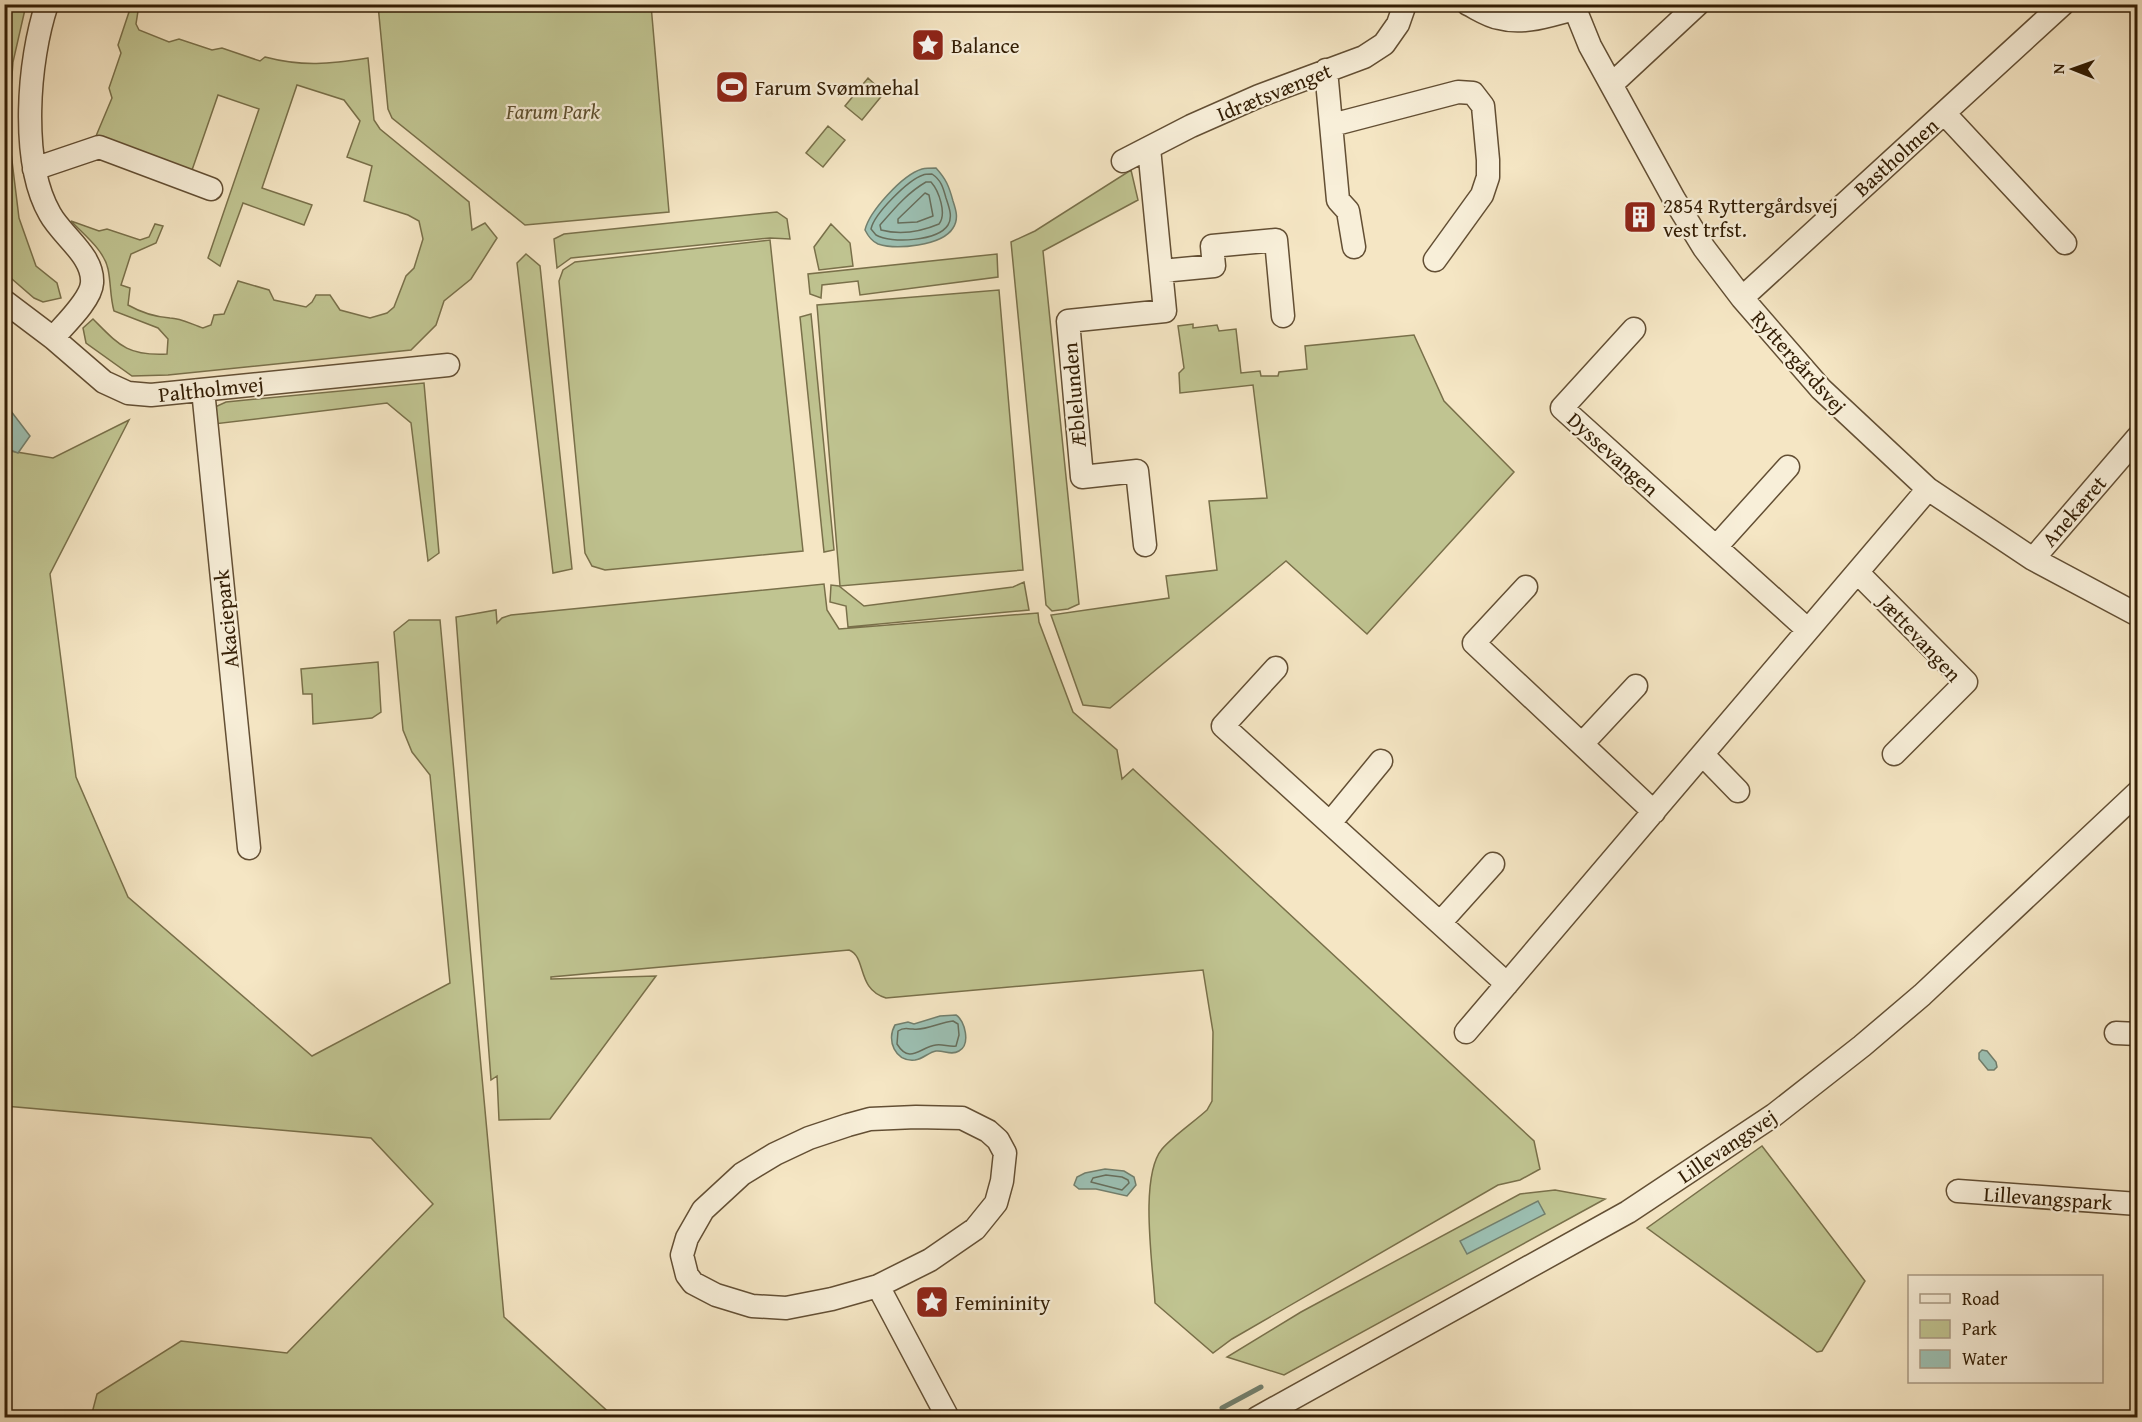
<svg xmlns="http://www.w3.org/2000/svg" width="2142" height="1422" viewBox="0 0 2142 1422" font-family="'Gentium Book Plus',serif">
<style>
.green{fill:#c0c491;stroke:#79704a;stroke-width:1.5}
.water{fill:#9cc0b3;stroke:#727f6d;stroke-width:1.5}
.lines{fill:none;stroke-linecap:round;stroke-linejoin:round}
.shore{stroke:#676e5c;stroke-width:1.5}
.stream{stroke:#727f6d;stroke-width:5}
.minor-casing{stroke:#634f34;stroke-width:25}
.minor{stroke:#f8efd9;stroke-width:22}
.labels{text-anchor:middle;dominant-baseline:central;stroke-width:4.5;stroke-linejoin:round;paint-order:stroke}
.poi-label{font-size:21px;fill:#321d04;stroke:#f8efd9;text-anchor:start}
.street-label{font-size:21px;fill:#321d04;stroke:#f8efd9}
.park-label{font-size:21px;font-style:italic;fill:#5d4f2e;stroke:#f8efd9}
</style>
<rect width="100%" height="100%" fill="#f5e6c4"/>
<filter id="stains"><feTurbulence type="fractalNoise" baseFrequency=".00333" numOctaves="4"/><feColorMatrix values="0 0 0 0 .2 0 0 0 0 .09 0 0 0 0 .02 0 0 0 .5 -.17"/></filter>
<radialGradient id="worn" r=".72"><stop offset=".6" stop-color="#630" stop-opacity="0"/><stop offset="1" stop-color="#630" stop-opacity=".3"/></radialGradient>
<path class="green" d="M 4,5 L 26,5 L 13,62 L 8,128 L 19,218 L 36,266 L 57,283 L 61,298 L 43,302 L 34,298 L 5,273 Z
M 378,5 L 651,5 L 669,212 L 525,225 L 392,118 L 388,109 Z
M 131,6 L 138,11 L 136,24 L 139,30 L 169,42 L 179,39 L 212,50 L 222,48 L 260,61 L 265,57 C 303,67 330,64 368,58 L 374,120 L 380,129 L 469,202 L 472,230 L 485,223 L 497,238 L 471,279 L 444,301 L 436,325 L 411,350 L 168,375 L 132,376 L 86,343 L 83,328 L 93,319 C 119,345 127,356 167,354 L 168,339 L 158,328 L 114,311 C 110,297 111,283 108,269 C 104,250 84,235 71,221 L 99,231 L 107,229 L 140,240 L 149,237 L 155,224 L 163,226 L 156,243 L 131,254 L 121,285 L 130,288 L 128,305 C 142,313 155,317 170,318 C 181,318 193,325 203,328 L 211,325 L 214,315 L 224,314 L 238,281 L 269,290 L 274,300 L 306,307 L 312,302 L 316,295 L 330,295 L 340,310 L 370,318 L 387,313 L 394,307 L 406,276 L 414,268 L 423,239 L 419,221 L 408,215 L 364,201 L 372,166 L 347,157 L 360,121 L 344,100 L 297,85 L 262,188 L 312,205 L 304,225 L 243,203 L 220,266 L 208,258 L 259,109 L 218,95 L 191,173 L 96,136 L 112,98 L 109,88 L 121,53 L 118,45 Z
M 868,78 L 884,93 L 862,120 L 845,106 Z
M 828,126 L 845,140 L 823,167 L 806,153 Z
M 1131,170 L 1138,200 L 1043,251 L 1079,604 L 1068,609 L 1052,611 L 1046,605 L 1011,242 L 1035,231 Z
M 777,212 L 787,219 L 790,239 L 770,238 L 571,258 L 557,268 L 554,239 L 564,234 Z
M 831,224 L 850,243 L 853,266 L 819,270 L 814,247 Z
M 770,240 L 803,551 L 605,570 L 592,566 L 585,553 L 559,281 L 563,270 L 575,262 Z
M 526,254 L 540,266 L 572,569 L 553,573 L 517,263 Z
M 997,254 L 998,277 L 860,295 L 858,281 L 822,285 L 821,298 L 810,294 L 808,274 Z
M 999,290 L 1023,570 L 840,586 L 817,305 Z
M 811,314 L 834,550 L 824,552 L 800,317 Z
M 1193,324 L 1193,328 L 1217,325 L 1219,331 L 1236,329 L 1241,373 L 1260,371 L 1261,376 L 1278,376 L 1279,372 L 1307,369 L 1305,346 L 1414,335 L 1444,401 L 1514,472 L 1367,634 L 1286,561 L 1110,708 L 1083,705 L 1051,615 L 1169,598 L 1166,576 L 1217,570 L 1209,501 L 1267,498 L 1253,385 L 1180,393 L 1179,373 L 1184,368 L 1178,326 Z
M 424,383 L 439,553 L 428,561 L 411,423 L 387,403 L 214,424 L 215,407 L 226,402 Z
M 129,420 L 50,574 L 76,777 L 128,897 L 312,1056 L 450,983 L 430,775 L 412,752 L 403,730 L 394,632 L 409,620 L 440,620 L 504,1317 L 614,1417 L 91,1417 L 97,1394 L 181,1341 L 287,1353 L 433,1204 L 371,1138 L 5,1106 L 4,450 L 53,458 Z
M 1024,582 L 1029,610 L 848,627 L 846,606 L 830,602 L 831,585 L 839,586 L 864,606 L 1013,587 Z
M 824,584 L 827,610 L 839,629 L 1038,613 L 1039,622 L 1073,712 L 1117,750 L 1122,779 L 1133,769 L 1534,1141 L 1540,1169 L 1520,1180 L 1498,1185 L 1232,1339 L 1213,1353 L 1155,1303 C 1153,1266 1139,1177 1162,1149 C 1173,1136 1194,1122 1207,1110 L 1212,1101 L 1213,1032 L 1203,970 L 886,998 C 856,989 867,957 849,950 L 551,977 L 551,979 L 656,976 L 550,1119 L 499,1120 L 497,1076 L 491,1080 L 456,617 L 496,610 L 497,623 L 502,618 L 511,615 Z
M 378,662 L 381,712 L 372,718 L 313,724 L 312,694 L 303,694 L 301,669 Z
M 1762,1146 L 1865,1281 L 1822,1351 L 1817,1352 L 1647,1228 Z
M 1555,1190 L 1605,1199 L 1284,1375 L 1227,1357 L 1301,1312 L 1520,1194 Z"/>
<path class="water" d="M 936,168 C 946,179 949,186 953,201 C 956,210 959,219 953,228 C 942,246 896,250 878,244 C 871,241 868,236 865,230 C 869,212 902,175 922,169 C 926,168 932,168 936,168 Z
M 4,402 L 30,436 L 18,453 L 5,448 Z
M 956,1015 C 965,1020 971,1045 959,1051 C 951,1056 944,1050 936,1051 C 929,1052 923,1059 915,1060 C 895,1062 886,1040 895,1025 L 908,1022 L 914,1024 L 940,1016 Z
M 1982,1050 L 1987,1051 L 1996,1062 L 1997,1067 L 1994,1070 L 1988,1070 L 1979,1059 L 1979,1053 Z
M 1105,1169 L 1124,1171 L 1134,1177 L 1136,1185 L 1127,1196 L 1096,1189 L 1079,1189 L 1074,1185 L 1077,1177 L 1085,1173 Z
M 1538,1201 L 1545,1214 L 1467,1254 L 1460,1241 Z"/>
<g class="lines">
<path class="shore" d="M 932,174 C 941,180 943,187 946,198 C 949,207 953,217 948,225 C 938,241 891,244 876,235 L 871,229 C 874,214 908,180 923,175 C 925,174 930,174 932,174 Z
M 926,182 L 931,182 C 939,191 947,214 939,224 C 920,232 900,235 881,230 L 880,225 C 894,209 907,193 926,182 Z
M 925,193 L 929,195 L 933,216 L 917,222 L 898,223 L 898,219 Z
M 953,1021 L 958,1024 L 959,1035 L 956,1046 C 949,1047 943,1044 936,1045 C 920,1047 910,1065 897,1044 L 898,1031 C 904,1027 906,1029 913,1029 C 926,1031 940,1022 953,1021 Z
M 1106,1175 L 1122,1177 L 1128,1180 L 1129,1183 L 1122,1190 L 1091,1182 L 1093,1178 Z"/>
<path class="stream" d="M 1222,1408 L 1261,1387
M 1204,1418 L 1205,1417"/>
<defs>
<path id="minor" d="M 47,4 C 28,60 20,162 50,214 C 62,236 94,256 92,283 C 91,300 64,325 53,338
M 1468,4 C 1478,9 1488,16 1499,18 C 1524,25 1550,15 1574,9
M 1573,4 L 1590,46 L 1674,199 L 1704,248 L 1742,298 L 1821,389 L 1928,489 L 2033,559 L 2138,615
M 1326,70 L 1338,200 L 1348,211 L 1354,247
M 1612,84 L 1698,4
M 1944,113 L 2065,243
M 1332,125 L 1458,92 L 1473,93 L 1483,106 L 1488,160 L 1488,177 L 1482,195 L 1435,260
M 1123,161 L 1191,126 L 1259,96 L 1364,57 L 1384,44 L 1398,24 L 1405,4
M 34,169 L 99,147 L 211,189
M 1162,271 L 1214,266 L 1212,246 L 1276,240 L 1283,316
M 1742,298 L 2063,4
M 4,301 L 53,338 L 104,382 L 128,393 L 151,395 L 448,365
M 1634,329 L 1562,408 L 1808,630
M 203,390 L 249,848
M 1145,545 L 1137,471 L 1082,477 L 1068,321 L 1165,311 L 1149,148
M 1716,547 L 1788,467
M 2033,559 L 2138,437
M 1858,573 L 1966,682 L 1894,754
M 1526,587 L 1474,643 L 1654,812
M 1276,668 L 1223,726 L 1507,984
M 1582,744 L 1636,686
M 1703,755 L 1738,791
M 1330,823 L 1381,761
M 1440,923 L 1493,864
M 1466,1032 L 1928,489
M 2116,1033 L 2138,1034
M 916,1117 L 962,1118 L 988,1131 L 998,1140 L 1005,1153 L 1002,1181 L 996,1203 L 975,1229 L 930,1260 L 878,1286 L 832,1299 L 786,1308 L 752,1306 L 716,1295 L 693,1283 L 687,1275 L 682,1255 L 687,1238 L 703,1210 L 742,1174 L 775,1154 L 809,1138 L 848,1125 L 870,1119 Z
M 1958,1191 L 2138,1204
M 878,1286 L 948,1418
M 1257,1418 L 1628,1212 L 1774,1115 L 1862,1046 L 1922,995 L 2138,792"/>
</defs>
<use href="#minor" class="minor-casing"/>
<use href="#minor" class="minor"/>
</g>
<defs>
<symbol id="sight-square" viewBox="-11 -11 22 22"><rect x="-9" y="-9" width="18" height="18" rx="4" fill="#8f2418" stroke="#f8efd9"/><path d="M0-6L1.8-2.2L6-1.7L2.9 1.2L3.7 5.4L0 3.3L-3.7 5.4L-2.9 1.2L-6-1.7L-1.8-2.2Z" fill="#fff"/></symbol>
<symbol id="stadium-square" viewBox="-11 -11 22 22"><rect x="-9" y="-9" width="18" height="18" rx="4" fill="#8f2418" stroke="#f8efd9"/><path d="M0-5a6.5 5 0 1 0 0 10a6.5 5 0 1 0 0-10ZM-3.5-1.8h7v3.6h-7Z" fill="#fff"/></symbol>
<symbol id="building-square" viewBox="-11 -11 22 22"><rect x="-9" y="-9" width="18" height="18" rx="4" fill="#8f2418" stroke="#f8efd9"/><path d="M-4-6H4V6H1V3H-1V6H-4ZM-2.5-4.3h1.7v1.8h-1.7ZM.8-4.3h1.7v1.8H.8ZM-2.5-1h1.7V.8h-1.7ZM.8-1h1.7V.8H.8Z" fill="#fff"/></symbol>
</defs>
<g fill-rule="evenodd">
<use href="#sight-square" x="909" y="26" width="38" height="38"/>
<use href="#stadium-square" x="713" y="68" width="38" height="38"/>
<use href="#building-square" x="1621" y="198" width="38" height="38"/>
<use href="#sight-square" x="913" y="1283" width="38" height="38"/>
</g>
<g class="labels">
<g class="poi-label">
<text x="951" y="45">Balance</text>
<text x="755" y="87">Farum Svømmehal</text>
<text x="1663" y="205">2854 Ryttergårdsvej<tspan x="1663" dy="24">vest trfst.</tspan></text>
<text x="955" y="1302">Femininity</text>
</g>
<g class="street-label">
<text transform="translate(1274 92) rotate(-22)">Idrætsvænget</text>
<text transform="translate(1896 157) rotate(-42)">Bastholmen</text>
<text transform="translate(1799 362) rotate(48)">Ryttergårdsvej</text>
<text transform="translate(211 389) rotate(-6)">Paltholmvej</text>
<text transform="translate(1074 395) rotate(-95)">Æblelunden</text>
<text transform="translate(1613 454) rotate(42)">Dyssevangen</text>
<text transform="translate(2074 511) rotate(-49)">Anekæret</text>
<text transform="translate(226 619) rotate(-96)">Akaciepark</text>
<text transform="translate(1920 638) rotate(47)">Jættevangen</text>
<text transform="translate(1727 1146) rotate(-34)">Lillevangsvej</text>
<text transform="translate(2048 1198) rotate(4)">Lillevangspark</text>
</g>
<g class="park-label">
<text x="553" y="111">Farum Park</text>
</g>
</g>
<rect width="2142" height="1422" fill="none" stroke="#f5e6c4" stroke-width="24"/>
<rect x="6" y="6" width="2130" height="1410" fill="none" stroke="#321d04" stroke-width="3"/>
<rect x="12" y="12" width="2118" height="1398" fill="none" stroke="#321d04" stroke-width="1.5"/>
<rect x="1908" y="1275" width="195" height="108" fill="#f8efd9" stroke="#a99b84" stroke-width="1.5"/>
<rect x="1920" y="1294" width="30" height="9" fill="#f8efd9" stroke="#a99b84" stroke-width="1.5"/>
<text x="1962" y="1305" font-size="18" fill="#321d04">Road</text>
<rect x="1920" y="1320" width="30" height="18" fill="#c0c491" stroke="#a99b84" stroke-width="1.5"/>
<text x="1962" y="1335" font-size="18" fill="#321d04">Park</text>
<rect x="1920" y="1350" width="30" height="18" fill="#9cc0b3" stroke="#a99b84" stroke-width="1.5"/>
<text x="1962" y="1365" font-size="18" fill="#321d04">Water</text>
<g transform="translate(2073 69) rotate(271)" stroke="#f8efd9" stroke-width="4.5" paint-order="stroke">
<path d="M0-4.5L10 22L0 15L-10 22Z" fill="#321d04"/>
<text y="-9" font-size="16" font-weight="bold" text-anchor="middle" fill="#321d04">N</text>
</g>
<rect width="100%" height="100%" filter="url(#stains)"/>
<rect width="100%" height="100%" fill="url(#worn)"/>
</svg>
